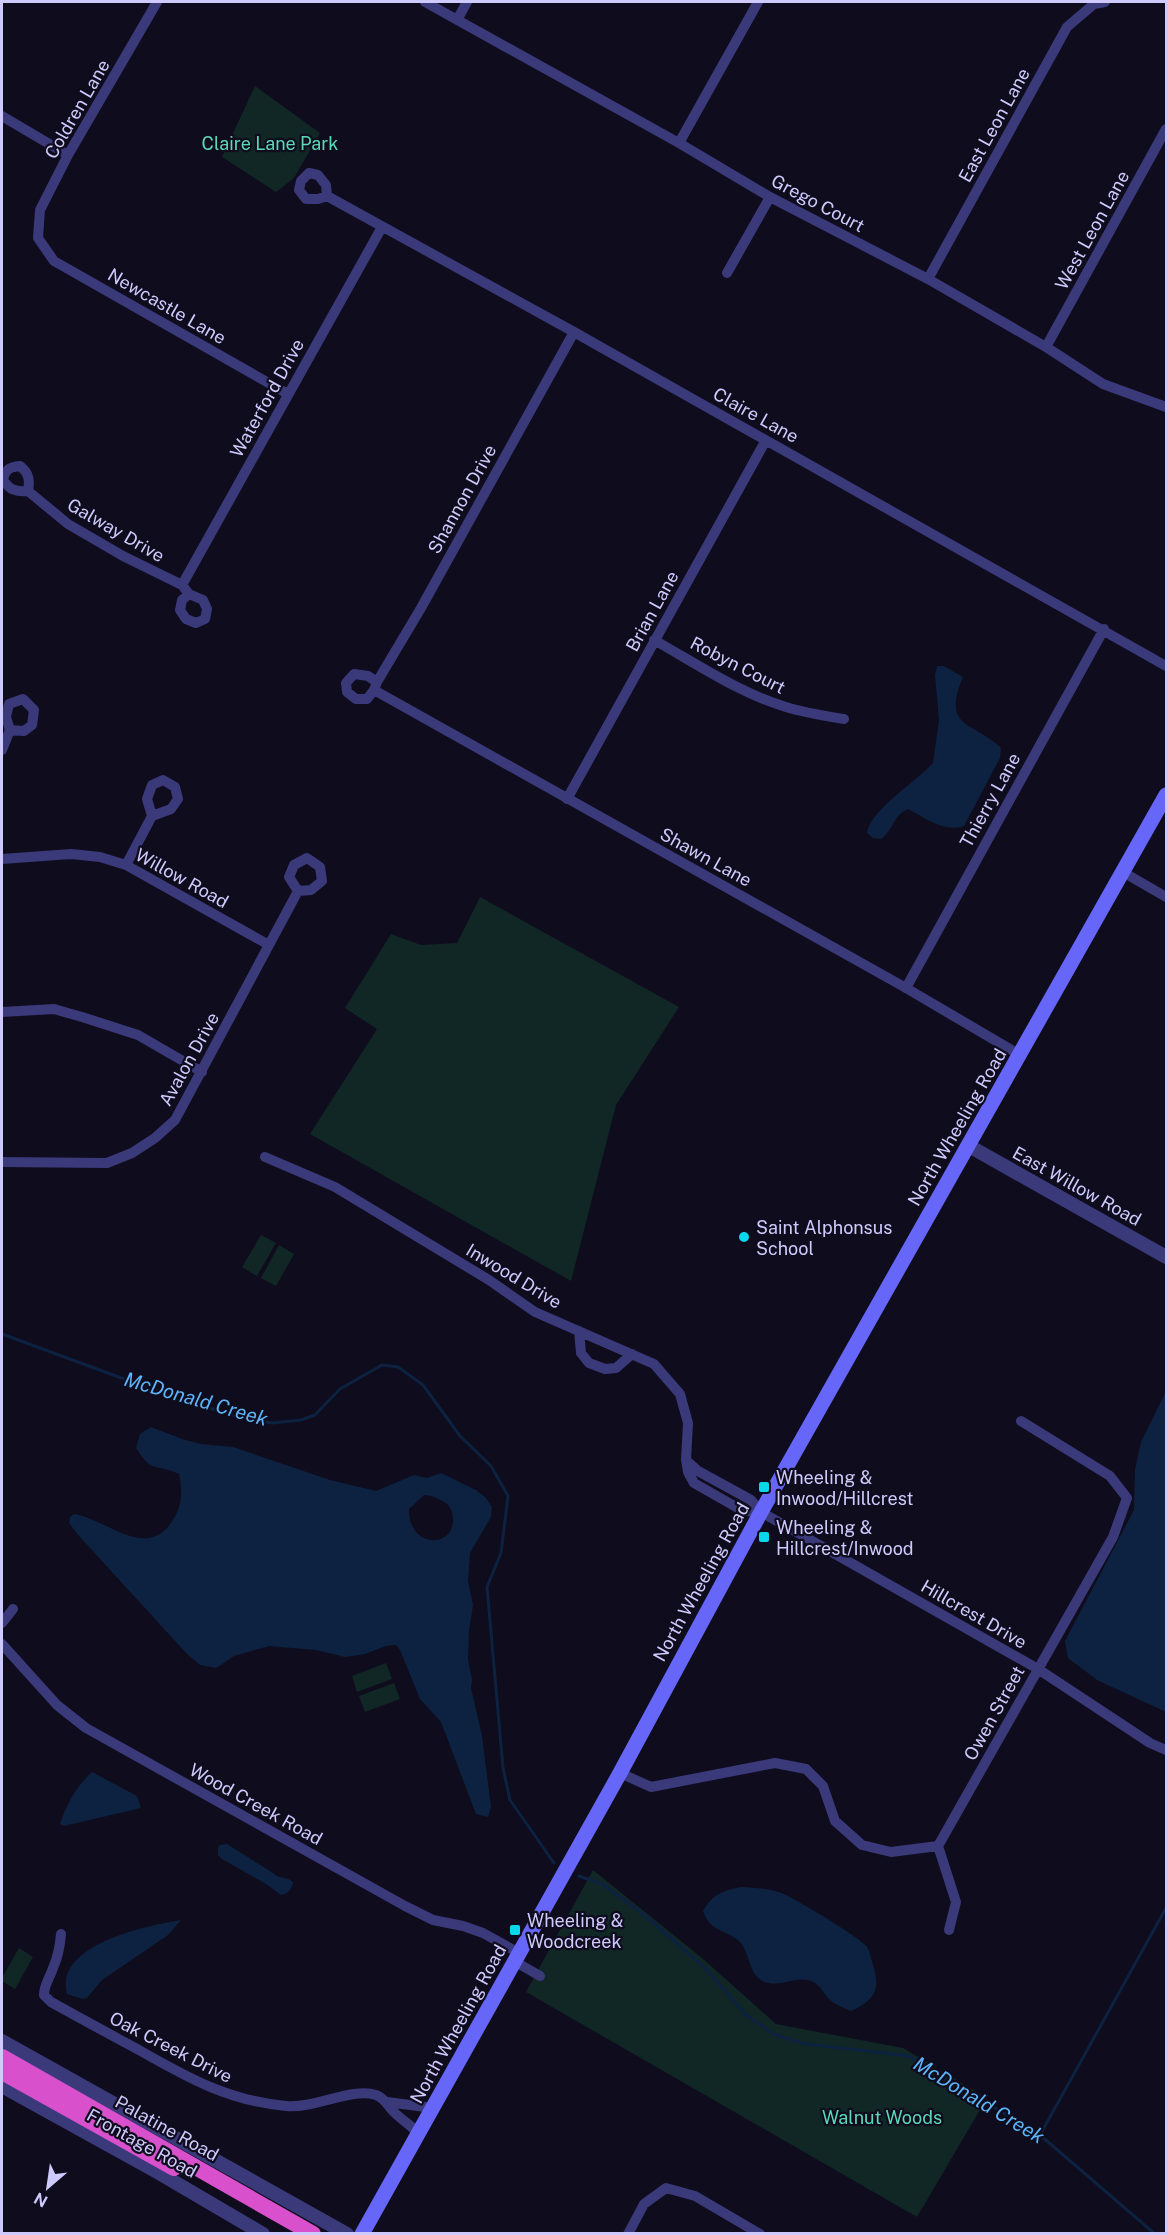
<svg xmlns="http://www.w3.org/2000/svg" width="1168" height="2235" viewBox="0 0 1168 2235" font-family="'Public Sans',sans-serif">
<style>
.green{fill:#102725}
.water{fill:#0d2240;fill-rule:evenodd}
.lines{fill:none;stroke-linecap:round;stroke-linejoin:round}
.stream{stroke:#0d2240;stroke-width:3}
.minor{stroke:#3a397a;stroke-width:10}
.tertiary{stroke:#3a397a;stroke-width:14}
.secondary{stroke:#6666f9;stroke-width:15}
.trunk{stroke:#d850cc;stroke-width:16}
.poi-dot{fill:#09d8ea;stroke:#0f0c1d;stroke-width:2}
.labels{text-anchor:middle;dominant-baseline:central;stroke-width:4.5;stroke-linejoin:round;paint-order:stroke}
.street-label{font-size:18px;fill:#cfcafd;stroke:#0f0c1d}
.park-label{font-size:18px;fill:#5bd9b7;stroke:#0f0c1d}
.poi-label{font-size:18px;fill:#cfcafd;stroke:#0f0c1d;text-anchor:start}
.water-label{font-size:20px;font-style:italic;fill:#5db4f8;stroke:#0f0c1d}
</style>
<rect width="100%" height="100%" fill="#0f0c1d"/>
<path class="green" d="M 255,86 L 320,133 L 294,178 L 276,192 L 222,157 Z
M 480,897 L 679,1007 L 616,1105 L 571,1281 L 310,1134 L 377,1029 L 345,1008 L 391,934 L 421,945 L 457,943 Z
M 261,1235 L 276,1243 L 257,1276 L 242,1267 Z
M 279,1245 L 294,1254 L 276,1286 L 261,1278 Z
M 386,1663 L 392,1679 L 357,1692 L 352,1676 Z
M 394,1683 L 400,1699 L 365,1712 L 359,1696 Z
M 593,1870 L 702,1958 L 776,2024 L 903,2048 L 987,2098 L 917,2217 L 526,1992 Z
M 19,1948 L 33,1957 L 15,1989 L 2,1981 L 2,1978 Z"/>
<path class="water" d="M 937,666 L 944,666 L 963,677 C 941,729 973,721 1001,748 L 1000,758 L 964,826 C 945,833 925,818 908,809 C 893,815 893,831 881,839 L 873,838 L 867,833 C 870,810 917,781 933,763 L 939,720 L 935,675 Z
M 1166,1391 L 1166,1712 L 1097,1680 L 1068,1658 L 1065,1641 L 1134,1510 L 1135,1469 L 1141,1442 Z
M 151,1427 L 182,1439 L 201,1444 L 233,1447 L 330,1480 L 376,1491 L 414,1475 L 427,1478 L 441,1473 L 476,1490 L 485,1497 L 492,1507 L 491,1517 L 470,1553 L 468,1581 L 473,1605 L 469,1631 L 468,1659 L 472,1680 L 471,1688 L 482,1736 L 491,1807 L 488,1817 L 476,1814 L 441,1722 L 420,1699 L 400,1650 L 396,1645 L 386,1646 L 365,1654 L 345,1657 L 316,1650 L 269,1646 L 234,1656 L 216,1668 L 200,1665 L 187,1654 L 80,1537 L 69,1523 L 70,1517 L 74,1514 C 106,1519 145,1560 171,1523 C 182,1507 183,1493 179,1474 C 156,1463 153,1475 136,1448 L 140,1434 ZM 424,1495 C 432,1495 439,1499 446,1503 C 451,1507 453,1514 453,1520 C 453,1549 408,1548 409,1509 Z
M 92,1772 L 137,1796 L 141,1808 L 64,1826 L 60,1824 C 67,1803 76,1787 92,1772 Z
M 227,1844 L 273,1873 C 280,1880 287,1876 293,1882 C 292,1889 288,1894 281,1895 L 266,1884 L 222,1859 L 218,1855 L 218,1848 L 220,1845 Z
M 741,1887 C 756,1888 772,1888 786,1895 C 800,1902 860,1937 867,1947 C 870,1952 871,1959 873,1965 C 881,1990 875,2000 851,2011 C 844,2008 836,2005 830,2000 C 825,1995 821,1987 815,1983 C 800,1974 784,1986 769,1983 C 749,1980 751,1956 741,1943 C 730,1930 711,1934 703,1911 C 713,1894 722,1891 741,1887 Z
M 181,1920 L 168,1935 L 102,1980 L 87,1998 L 83,1999 L 67,1994 C 54,1944 147,1926 181,1920 Z"/>
<g class="lines">
<path class="stream" d="M 2,1334 L 173,1397 L 239,1417 L 272,1423 L 301,1420 L 315,1415 L 340,1389 L 382,1365 L 398,1367 L 423,1385 L 460,1436 L 491,1466 L 508,1496 L 501,1553 L 487,1587 L 503,1768 L 510,1800 L 554,1863
M 579,1876 L 602,1884 L 642,1913 L 705,1968 L 746,2015 L 775,2035 L 806,2044 L 909,2056 L 1040,2135 L 1155,2234
M 1040,2135 L 1166,1908"/>
<path class="minor" d="M 157,2 L 68,155 L 40,210 L 38,238 L 54,261 L 288,394
M 425,2 L 679,143 L 770,197 L 928,279 L 1046,347 L 1103,384 L 1166,407
M 457,20 L 467,2
M 2,116 L 68,155
M 679,143 L 758,2
M 309,173 L 318,175 L 326,185 L 327,196 L 318,199 L 306,199 L 299,190 L 301,181 Z
M 327,196 L 574,332 L 1166,666
M 727,273 L 770,197
M 928,279 L 1067,27 L 1094,4 L 1105,2
M 1046,347 L 1166,129
M 20,466 C 29,473 30,480 28,491 C 16,492 10,490 3,480 C 5,469 10,467 20,466 Z
M 28,491 L 68,524 L 123,556 L 182,585 L 189,594 L 203,600 L 207,609 L 205,619 L 196,623 L 186,619 L 180,610 L 182,600 L 189,594
M 182,585 L 382,227
M 654,640 C 697,664 739,693 786,707 C 805,713 825,716 844,719
M 354,674 L 368,676 L 377,682 L 374,690 L 367,699 L 356,699 L 347,692 L 346,683 Z
M 377,682 L 421,608 L 574,332
M 374,690 L 906,988 L 1020,1055
M 23,699 L 34,710 L 32,725 L 24,731 L 10,730 L 6,717 L 9,704 Z
M 2,750 L 10,730
M 163,780 L 175,787 L 178,799 L 171,809 L 152,816 L 147,799 L 152,785 Z
M 567,799 L 766,440
M 307,858 L 320,867 L 322,881 L 311,890 L 298,891 L 289,877 L 294,865 Z
M 2,859 L 71,854 L 100,857 L 126,865 L 269,945
M 126,865 L 152,816
M 1123,872 L 1166,897
M 906,988 L 1104,629
M 2,1012 L 54,1009 L 82,1017 L 138,1035 L 202,1072
M 265,1157 L 335,1187 L 489,1280 L 535,1312 L 654,1364 L 680,1394 L 688,1423 L 686,1460 L 688,1472 L 694,1483 L 743,1511 L 761,1512
M 2,1162 L 107,1163 L 132,1153 L 155,1138 L 175,1120 L 298,891
M 579,1331 L 581,1353 L 589,1363 L 605,1369 L 616,1368 L 632,1354
M 688,1462 L 698,1471 L 751,1500 L 761,1512 L 1038,1669 L 1150,1743 L 1166,1750
M 2,1623 L 13,1609
M 2,1644 L 57,1705 L 86,1728 L 405,1906 L 433,1920 L 463,1926 L 483,1933 L 519,1953
M 620,1773 L 651,1787 L 775,1763 L 806,1769 L 823,1786 L 835,1821 L 862,1845 L 891,1852 L 938,1846
M 938,1846 L 1113,1537 L 1127,1498 L 1110,1476 L 1021,1421
M 938,1846 L 956,1902 L 949,1930
M 61,1934 C 60,1946 58,1957 53,1968 C 50,1978 44,1984 44,1995 L 51,2002 C 80,2018 109,2034 139,2050 C 188,2078 229,2101 286,2106 C 314,2109 352,2087 376,2095 C 384,2098 387,2104 392,2110 C 400,2119 411,2125 419,2134
M 514,1961 L 540,1976
M 387,2102 L 433,2108
M 628,2234 L 644,2204 L 666,2188 L 695,2196 L 760,2234"/>
<path class="tertiary" d="M 969,1146 L 1166,1257
M 2,2041 L 347,2234
M 2,2086 L 159,2173 L 263,2234"/>
<path class="secondary" d="M 362,2234 L 620,1773 L 761,1512 L 1166,795"/>
<path class="trunk" d="M 2,2057 L 313,2234
M 2,2072 L 174,2168"/>
</g>
<g class="poi-dot">
<circle cx="744" cy="1237" r="6"/>
<rect x="758" y="1481" width="12" height="12" rx="3"/>
<rect x="758" y="1531" width="12" height="12" rx="3"/>
<rect x="509" y="1924" width="12" height="12" rx="3"/>
</g>
<g class="labels">
<g class="street-label">
<text transform="translate(77 109) rotate(-60)">Coldren Lane</text>
<text transform="translate(994 125) rotate(-61)">East Leon Lane</text>
<text transform="translate(818 203) rotate(28)">Grego Court</text>
<text transform="translate(1092 230) rotate(-61)">West Leon Lane</text>
<text transform="translate(167 306) rotate(30)">Newcastle Lane</text>
<text transform="translate(267 398) rotate(-61)">Waterford Drive</text>
<text transform="translate(756 415) rotate(29)">Claire Lane</text>
<text transform="translate(462 499) rotate(-61)">Shannon Drive</text>
<text transform="translate(116 530) rotate(30)">Galway Drive</text>
<text transform="translate(652 611) rotate(-61)">Brian Lane</text>
<text transform="translate(738 665) rotate(27)">Robyn Court</text>
<text transform="translate(990 800) rotate(-61)">Thierry Lane</text>
<text transform="translate(706 857) rotate(29)">Shawn Lane</text>
<text transform="translate(182 878) rotate(29)">Willow Road</text>
<text transform="translate(189 1059) rotate(-61)">Avalon Drive</text>
<text transform="translate(957 1127) rotate(-60)">North Wheeling Road</text>
<text transform="translate(1077 1186) rotate(29)">East Willow Road</text>
<text transform="translate(514 1276) rotate(31)">Inwood Drive</text>
<text transform="translate(701 1582) rotate(-61)">North Wheeling Road</text>
<text transform="translate(974 1614) rotate(30)">Hillcrest Drive</text>
<text transform="translate(994 1713) rotate(-61)">Owen Street</text>
<text transform="translate(256 1804) rotate(29)">Wood Creek Road</text>
<text transform="translate(458 2024) rotate(-61)">North Wheeling Road</text>
<text transform="translate(171 2047) rotate(27)">Oak Creek Drive</text>
<text transform="translate(167 2128) rotate(29)">Palatine Road</text>
<text transform="translate(142 2143) rotate(29)">Frontage Road</text>
</g>
<g class="park-label">
<text x="270" y="143">Claire Lane Park</text>
<text x="882" y="2117">Walnut Woods</text>
</g>
<g class="poi-label">
<text x="756" y="1227">Saint Alphonsus<tspan x="756" dy="21">School</tspan></text>
<text x="776" y="1477">Wheeling &amp;<tspan x="776" dy="21">Inwood/Hillcrest</tspan></text>
<text x="776" y="1527">Wheeling &amp;<tspan x="776" dy="21">Hillcrest/Inwood</tspan></text>
<text x="527" y="1920">Wheeling &amp;<tspan x="527" dy="21">Woodcreek</tspan></text>
</g>
<g class="water-label">
<text transform="translate(196 1399) rotate(16)">McDonald Creek</text>
<text transform="translate(979 2100) rotate(31)">McDonald Creek</text>
</g>
</g>
<rect width="1168" height="2235" fill="none" stroke="#cfcafd" stroke-width="6"/>
<g transform="translate(48 2187) rotate(209)" stroke="#0f0c1d" stroke-width="4.5" paint-order="stroke">
<path d="M0-4.5L10 22L0 15L-10 22Z" fill="#cfcafd"/>
<text y="-9" font-size="16" font-weight="bold" text-anchor="middle" fill="#cfcafd">N</text>
</g>
</svg>
